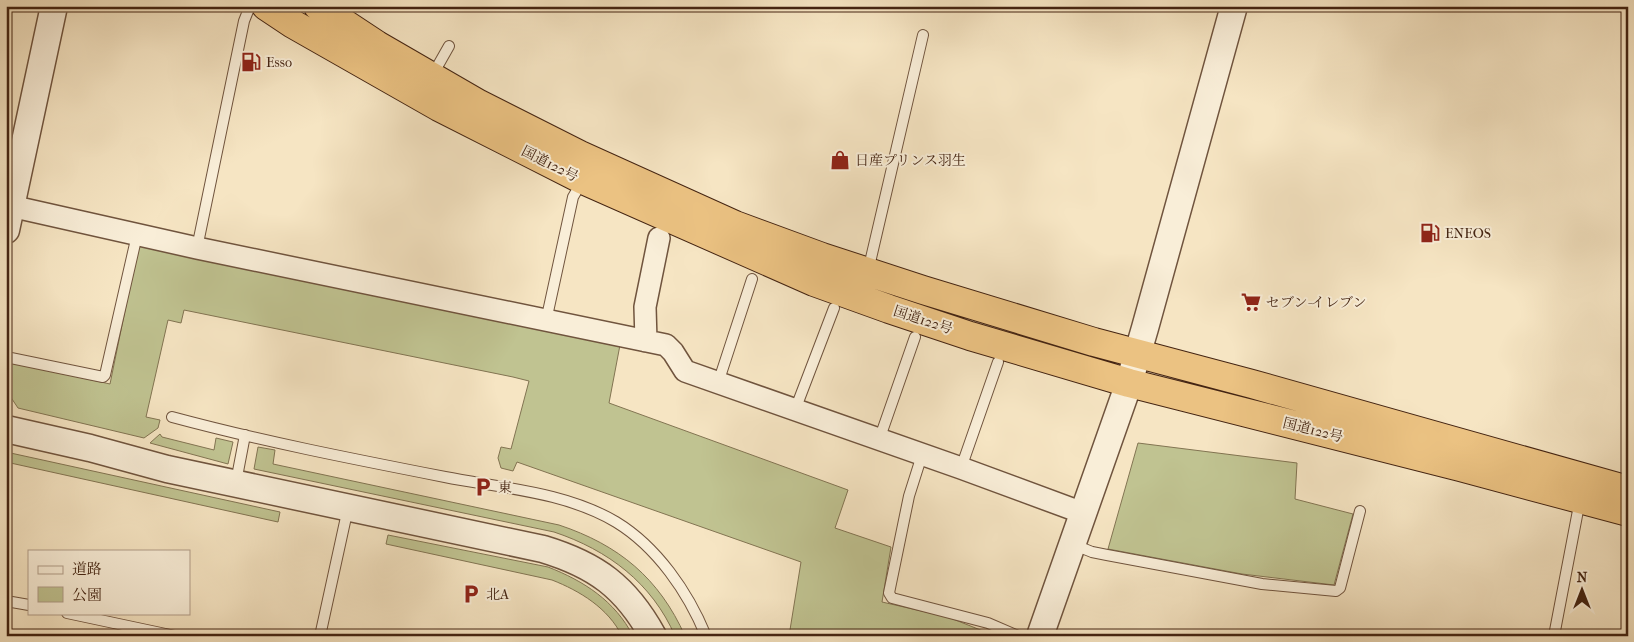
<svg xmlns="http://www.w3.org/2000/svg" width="1634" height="642" viewBox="0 0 1634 642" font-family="'IM FELL French Canon','Noto Serif JP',serif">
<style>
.green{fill:#c0c391;stroke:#827452}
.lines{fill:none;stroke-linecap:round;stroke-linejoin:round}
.service-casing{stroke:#70543e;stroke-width:12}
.minor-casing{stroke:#70543e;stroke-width:24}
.tertiary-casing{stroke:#70543e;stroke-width:29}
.trunk-casing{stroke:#442412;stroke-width:30}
.service{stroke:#f9eed8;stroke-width:10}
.minor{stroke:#f9eed8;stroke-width:21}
.tertiary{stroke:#f9eed8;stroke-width:26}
.trunk{stroke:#ebc282;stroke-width:28}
.labels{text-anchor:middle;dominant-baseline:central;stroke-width:4;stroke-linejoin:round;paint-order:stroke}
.poi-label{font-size:14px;fill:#442412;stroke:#f9eed8;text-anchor:start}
.street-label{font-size:14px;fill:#442412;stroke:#f9eed8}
</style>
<rect width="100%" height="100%" fill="#f6e5c3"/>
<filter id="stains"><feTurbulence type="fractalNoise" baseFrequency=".004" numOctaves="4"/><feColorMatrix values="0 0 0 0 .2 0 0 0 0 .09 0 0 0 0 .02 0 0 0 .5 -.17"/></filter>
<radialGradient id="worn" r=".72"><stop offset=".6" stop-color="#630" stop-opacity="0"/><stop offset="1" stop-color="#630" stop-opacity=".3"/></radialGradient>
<path class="green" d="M 139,242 L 620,345 L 609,403 L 848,490 L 835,528 L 891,547 L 882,602 L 948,617 L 988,633 L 987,636 L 789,636 L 801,562 L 517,462 L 513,471 L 501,468 L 498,458 L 501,447 L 511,449 L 529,381 L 513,377 L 184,310 L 181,323 L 168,320 L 146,417 L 160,420 L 158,428 L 144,438 L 18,408 L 6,390 L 6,361 L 110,384 Z
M 160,434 L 162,437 L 214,450 L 216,438 L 233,442 L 228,464 L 150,443 Z
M 1138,443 L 1297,463 L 1295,499 L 1353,514 L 1334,585 L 1242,574 L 1108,549 Z
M 258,447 L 275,450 L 273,464 L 559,525 C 619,545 659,578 685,636 L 675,636 C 652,583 608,550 554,532 L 254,469 Z
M 6,452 L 280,512 L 278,522 L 6,462 Z
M 388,535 L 548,567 C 584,581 615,601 633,636 L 622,636 C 608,608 580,591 552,580 L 386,544 Z"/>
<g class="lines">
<defs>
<path id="service" d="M 432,76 L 449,46
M 197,248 L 244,21 L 250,6
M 868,271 L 923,35
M 546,321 L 573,197 L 583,180
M 6,357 L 103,377 L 105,375 L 137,235
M 718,383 L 752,279
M 795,410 L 834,308
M 172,417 C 261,441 353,459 445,477 C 501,488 566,492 616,522 C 657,547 688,592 706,636
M 879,440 L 915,337
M 922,455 L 909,496 L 889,593 L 892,598 L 988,623 L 1018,636
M 961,468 L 998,362
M 236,482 L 245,435
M 1072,544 L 1092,552 L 1107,555 L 1262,584 L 1336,591 L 1340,588 L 1360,511
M 6,601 L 29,605
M 67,613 L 175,636
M 320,636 L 348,508
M 1554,636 L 1580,500"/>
<path id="minor" d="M 6,205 L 197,248 L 666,345 L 673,352 L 685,371 L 961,468 L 1083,513
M 646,341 L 645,307 L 659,238"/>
<path id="tertiary" d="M 6,230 L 54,6
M 6,429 L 90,448 L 167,469 L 543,549 C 596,565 626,587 653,636
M 1040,636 L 1129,383 L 1145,328 L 1234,6"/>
<path id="trunk" d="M 266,6 L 293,24 L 439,107 L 583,180 L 814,282 L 889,309 L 970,336 L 1129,383 L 1460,467 L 1628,512
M 318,6 L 377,45 L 479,104 L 580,155 L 735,225 L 822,257 L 923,290 L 1094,342 L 1252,384 L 1628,490"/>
</defs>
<use href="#service" class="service-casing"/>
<use href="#minor" class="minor-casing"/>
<use href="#tertiary" class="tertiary-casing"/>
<use href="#trunk" class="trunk-casing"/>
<use href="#service" class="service"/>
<use href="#minor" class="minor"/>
<use href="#tertiary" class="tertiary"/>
<use href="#trunk" class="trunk"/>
</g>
<defs>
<symbol id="fuel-bare" viewBox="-9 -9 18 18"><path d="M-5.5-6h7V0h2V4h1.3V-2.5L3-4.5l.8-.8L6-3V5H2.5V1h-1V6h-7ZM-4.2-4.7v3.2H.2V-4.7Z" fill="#8f2418" stroke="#f9eed8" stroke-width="2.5" paint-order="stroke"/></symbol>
<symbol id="shop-bare" viewBox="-9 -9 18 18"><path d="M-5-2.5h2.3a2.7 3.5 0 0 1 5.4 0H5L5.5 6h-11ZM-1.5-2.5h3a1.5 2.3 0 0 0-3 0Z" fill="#8f2418" stroke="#f9eed8" stroke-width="2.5" paint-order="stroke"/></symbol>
<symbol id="supermarket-bare" viewBox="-9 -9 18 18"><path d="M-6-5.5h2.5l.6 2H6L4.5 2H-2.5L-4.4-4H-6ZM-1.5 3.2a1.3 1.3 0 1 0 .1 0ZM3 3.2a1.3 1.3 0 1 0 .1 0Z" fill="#8f2418" stroke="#f9eed8" stroke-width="2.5" paint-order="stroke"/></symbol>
<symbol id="parking-bare" viewBox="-9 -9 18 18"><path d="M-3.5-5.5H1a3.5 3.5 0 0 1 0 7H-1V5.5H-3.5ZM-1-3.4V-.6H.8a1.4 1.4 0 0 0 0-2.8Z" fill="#8f2418" stroke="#f9eed8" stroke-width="2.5" paint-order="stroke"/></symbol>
</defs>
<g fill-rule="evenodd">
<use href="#fuel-bare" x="237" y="48" width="28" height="28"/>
<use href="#shop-bare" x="826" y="146" width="28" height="28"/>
<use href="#fuel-bare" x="1416" y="219" width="28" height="28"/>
<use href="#supermarket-bare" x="1237" y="288" width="28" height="28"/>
<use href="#parking-bare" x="469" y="473" width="28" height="28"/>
<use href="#parking-bare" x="457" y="580" width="28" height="28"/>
</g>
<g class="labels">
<g class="poi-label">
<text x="266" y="62">Esso</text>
<text x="855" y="160">日産プリンス羽生</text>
<text x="1445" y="233">ENEOS</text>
<text x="1266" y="302">セブン-イレブン</text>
<text x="498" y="487">東</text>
<text x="486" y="594">北A</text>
</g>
<g class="street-label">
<text transform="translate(550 164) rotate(27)">国道122号</text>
<text transform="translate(923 320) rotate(18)">国道122号</text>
<text transform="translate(1313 430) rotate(14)">国道122号</text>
</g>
</g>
<rect width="1634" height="642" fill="none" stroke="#f6e5c3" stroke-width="25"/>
<rect x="8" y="8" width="1619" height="627" fill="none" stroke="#442412" stroke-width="2.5"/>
<rect x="12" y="12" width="1609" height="617" fill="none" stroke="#442412"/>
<rect x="28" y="550" width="162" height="65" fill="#f9eed8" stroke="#b19d89"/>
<rect x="38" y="566" width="25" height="8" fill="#f9eed8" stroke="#b19d89"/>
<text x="72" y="574" font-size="15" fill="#442412">道路</text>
<rect x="38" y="587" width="25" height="15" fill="#c0c391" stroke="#b19d89"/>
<text x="72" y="600" font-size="15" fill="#442412">公園</text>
<g transform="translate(1582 590)" stroke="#f9eed8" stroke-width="4" paint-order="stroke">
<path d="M0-4L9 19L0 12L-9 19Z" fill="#442412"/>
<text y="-8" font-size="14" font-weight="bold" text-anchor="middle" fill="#442412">N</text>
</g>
<rect width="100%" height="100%" filter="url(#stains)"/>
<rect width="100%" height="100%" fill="url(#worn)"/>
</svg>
